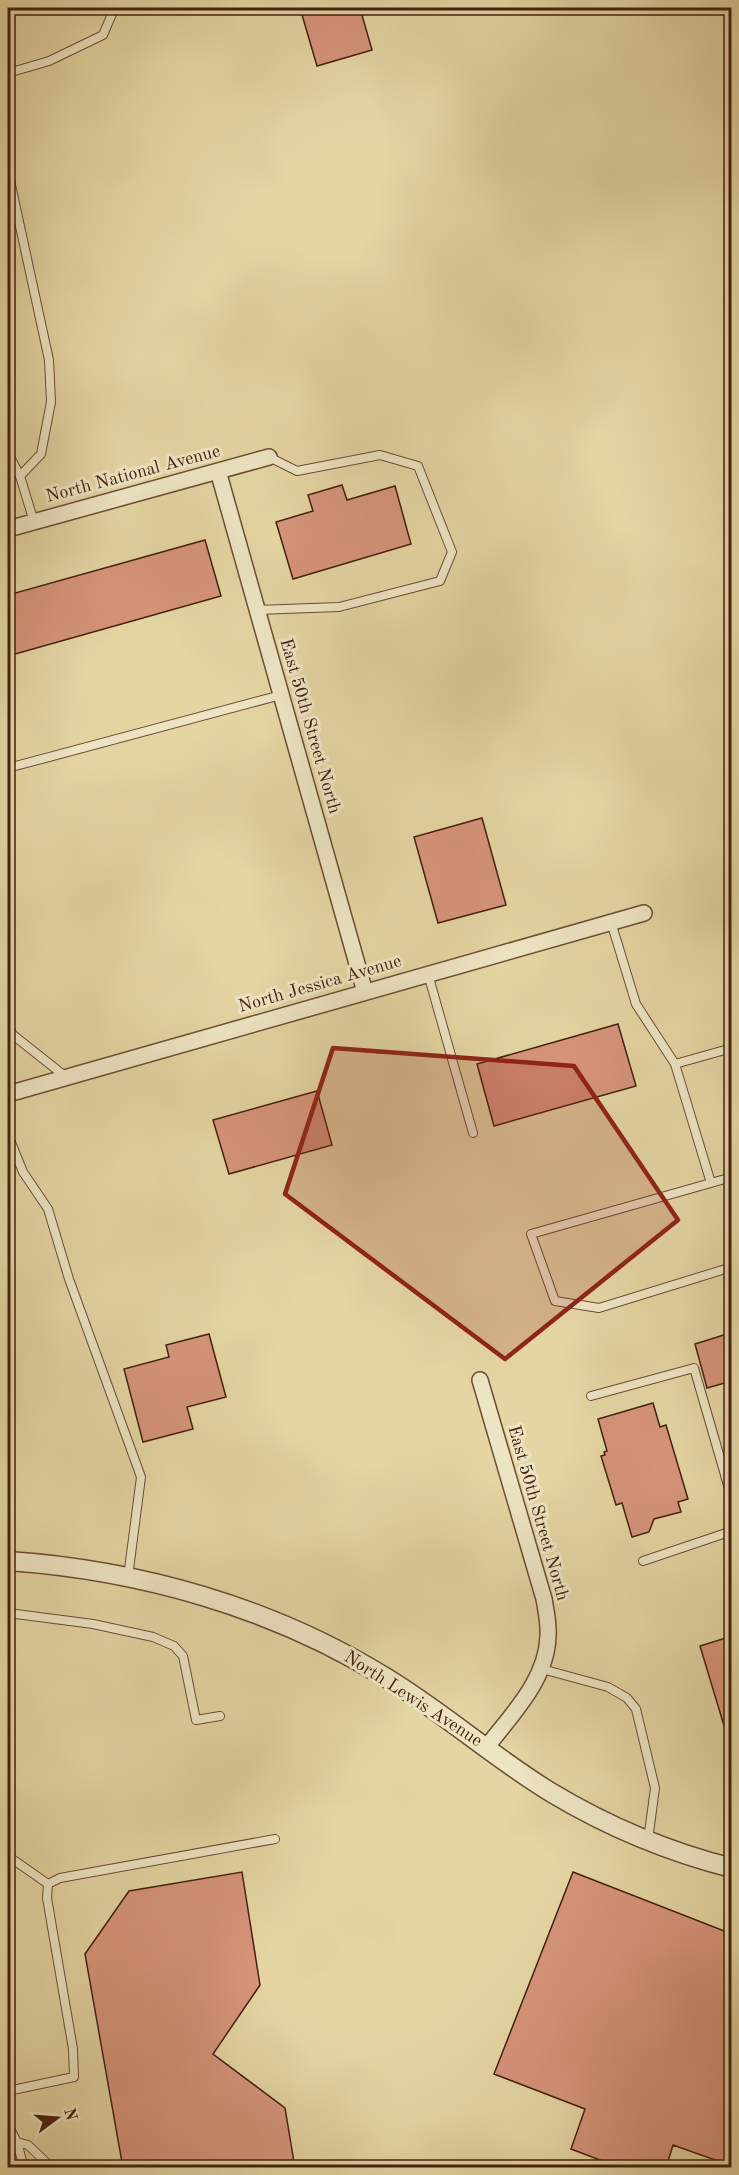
<svg xmlns="http://www.w3.org/2000/svg" width="739" height="2175" viewBox="0 0 739 2175" font-family="'Old Standard TT',serif">
<style>
.building{fill:#d6947b;stroke:#432010;stroke-width:1.5}
.lines{fill:none;stroke-linecap:round;stroke-linejoin:round}
.service-casing{stroke:#6b4d35;stroke-width:10}
.minor-casing{stroke:#6b4d35;stroke-width:18}
.tertiary-casing{stroke:#6b4d35;stroke-width:21}
.service{stroke:#ede4c3;stroke-width:8}
.minor{stroke:#ede4c3;stroke-width:15}
.tertiary{stroke:#ede4c3;stroke-width:18}
.marked{fill:#8f2418;fill-opacity:0.2;stroke:#8f2418;stroke-width:4.5;stroke-linejoin:round}
.labels{text-anchor:middle;dominant-baseline:central;stroke-width:6;stroke-linejoin:round;paint-order:stroke}
.street-label{font-size:18px;fill:#432010;stroke:#ede4c3}
</style>
<rect width="100%" height="100%" fill="#e4d5a3"/>
<filter id="stains"><feTurbulence type="fractalNoise" baseFrequency=".00333" numOctaves="4"/><feColorMatrix values="0 0 0 0 .2 0 0 0 0 .09 0 0 0 0 .02 0 0 0 .5 -.17"/></filter>
<radialGradient id="worn" r=".72"><stop offset=".6" stop-color="#630" stop-opacity="0"/><stop offset="1" stop-color="#630" stop-opacity=".3"/></radialGradient>
<path class="building" d="M 300,8 L 360,8 L 372,50 L 317,66 Z
M 342,485 L 347,500 L 395,486 L 411,544 L 293,579 L 276,522 L 313,511 L 308,495 Z
M 205,540 L 221,596 L 8,656 L 8,595 Z
M 482,818 L 506,905 L 438,923 L 414,837 Z
M 618,1024 L 636,1086 L 494,1126 L 477,1064 Z
M 317,1091 L 332,1145 L 229,1174 L 213,1120 Z
M 209,1334 L 226,1397 L 187,1407 L 193,1429 L 143,1442 L 124,1369 L 169,1357 L 166,1345 Z
M 727,1334 L 732,1350 L 732,1381 L 707,1388 L 695,1344 Z
M 653,1403 L 660,1427 L 666,1425 L 688,1499 L 678,1502 L 681,1512 L 654,1519 L 649,1532 L 632,1537 L 622,1503 L 616,1505 L 601,1456 L 605,1455 L 604,1452 L 607,1451 L 598,1419 Z
M 732,1636 L 732,1739 L 728,1739 L 700,1646 Z
M 242,1872 L 260,1985 L 213,2054 L 285,2108 L 295,2168 L 123,2168 L 85,1954 L 129,1891 Z
M 573,1872 L 732,1934 L 732,2166 L 673,2145 L 666,2168 L 621,2168 L 571,2149 L 585,2109 L 494,2074 Z"/>
<g class="lines">
<defs>
<path id="service" d="M 8,73 L 49,61 L 103,35 L 112,14 L 111,8
M 8,171 L 49,360 L 51,402 L 41,454 L 20,476
M 8,453 L 20,476 L 34,522
M 257,610 L 339,607 L 440,581 L 452,552 L 418,466 L 380,455 L 297,471 L 269,457
M 8,768 L 281,695
M 611,922 L 636,1004 L 675,1064 L 732,1048
M 428,974 L 473,1133
M 8,1025 L 13,1035 L 66,1077
M 675,1064 L 711,1183
M 8,1135 L 23,1172 L 48,1209 L 69,1279 L 141,1477 L 128,1577
M 732,1177 L 531,1234 L 555,1301 L 599,1308 L 732,1267
M 591,1396 L 694,1368 L 732,1499
M 643,1561 L 732,1531
M 8,1615 L 16,1614 L 93,1624 L 153,1637 L 174,1646 L 183,1656 L 196,1720 L 220,1716
M 542,1669 L 608,1687 L 627,1698 L 636,1709 L 655,1788 L 648,1840
M 8,1856 L 48,1884
M 8,2091 L 74,2077 L 73,2049 L 47,1898 L 48,1884 L 60,1878 L 275,1839
M 8,2125 L 17,2142 L 8,2151
M 24,2168 L 17,2142 L 28,2145 L 52,2168"/>
<path id="minor" d="M 218,471 L 365,992
M 8,529 L 269,457
M 8,1094 L 644,913
M 480,1380 L 544,1599 C 546,1611 549,1624 548,1636 C 547,1680 511,1715 486,1748"/>
<path id="tertiary" d="M 8,1561 C 140,1570 271,1607 385,1677 C 443,1712 494,1758 552,1793 C 607,1826 669,1852 732,1868"/>
</defs>
<use href="#service" class="service-casing"/>
<use href="#minor" class="minor-casing"/>
<use href="#tertiary" class="tertiary-casing"/>
<use href="#service" class="service"/>
<use href="#minor" class="minor"/>
<use href="#tertiary" class="tertiary"/>
</g>
<path class="marked" d="M 333,1048 L 574,1066 L 678,1220 L 505,1359 L 285,1194 Z"/>
<g class="labels">
<g class="street-label">
<text transform="translate(133 474) rotate(-15)">North National Avenue</text>
<text transform="translate(310 726) rotate(74)">East 50th Street North</text>
<text transform="translate(320 984) rotate(-16)">North Jessica Avenue</text>
<text transform="translate(538 1513) rotate(74)">East 50th Street North</text>
<text transform="translate(413 1699) rotate(33)">North Lewis Avenue</text>
</g>
</g>
<rect width="739" height="2175" fill="none" stroke="#e4d5a3" stroke-width="30"/>
<rect x="9" y="9" width="721" height="2157" fill="none" stroke="#432010" stroke-width="3"/>
<rect x="15" y="15" width="709" height="2145" fill="none" stroke="#432010" stroke-width="1.5"/>
<g transform="translate(57 2118) rotate(74)" stroke="#ede4c3" stroke-width="4.5" paint-order="stroke">
<path d="M0-4.5L10 22L0 15L-10 22Z" fill="#432010"/>
<text y="-9" font-size="16" font-weight="bold" text-anchor="middle" fill="#432010">N</text>
</g>
<rect width="100%" height="100%" filter="url(#stains)"/>
<rect width="100%" height="100%" fill="url(#worn)"/>
</svg>
